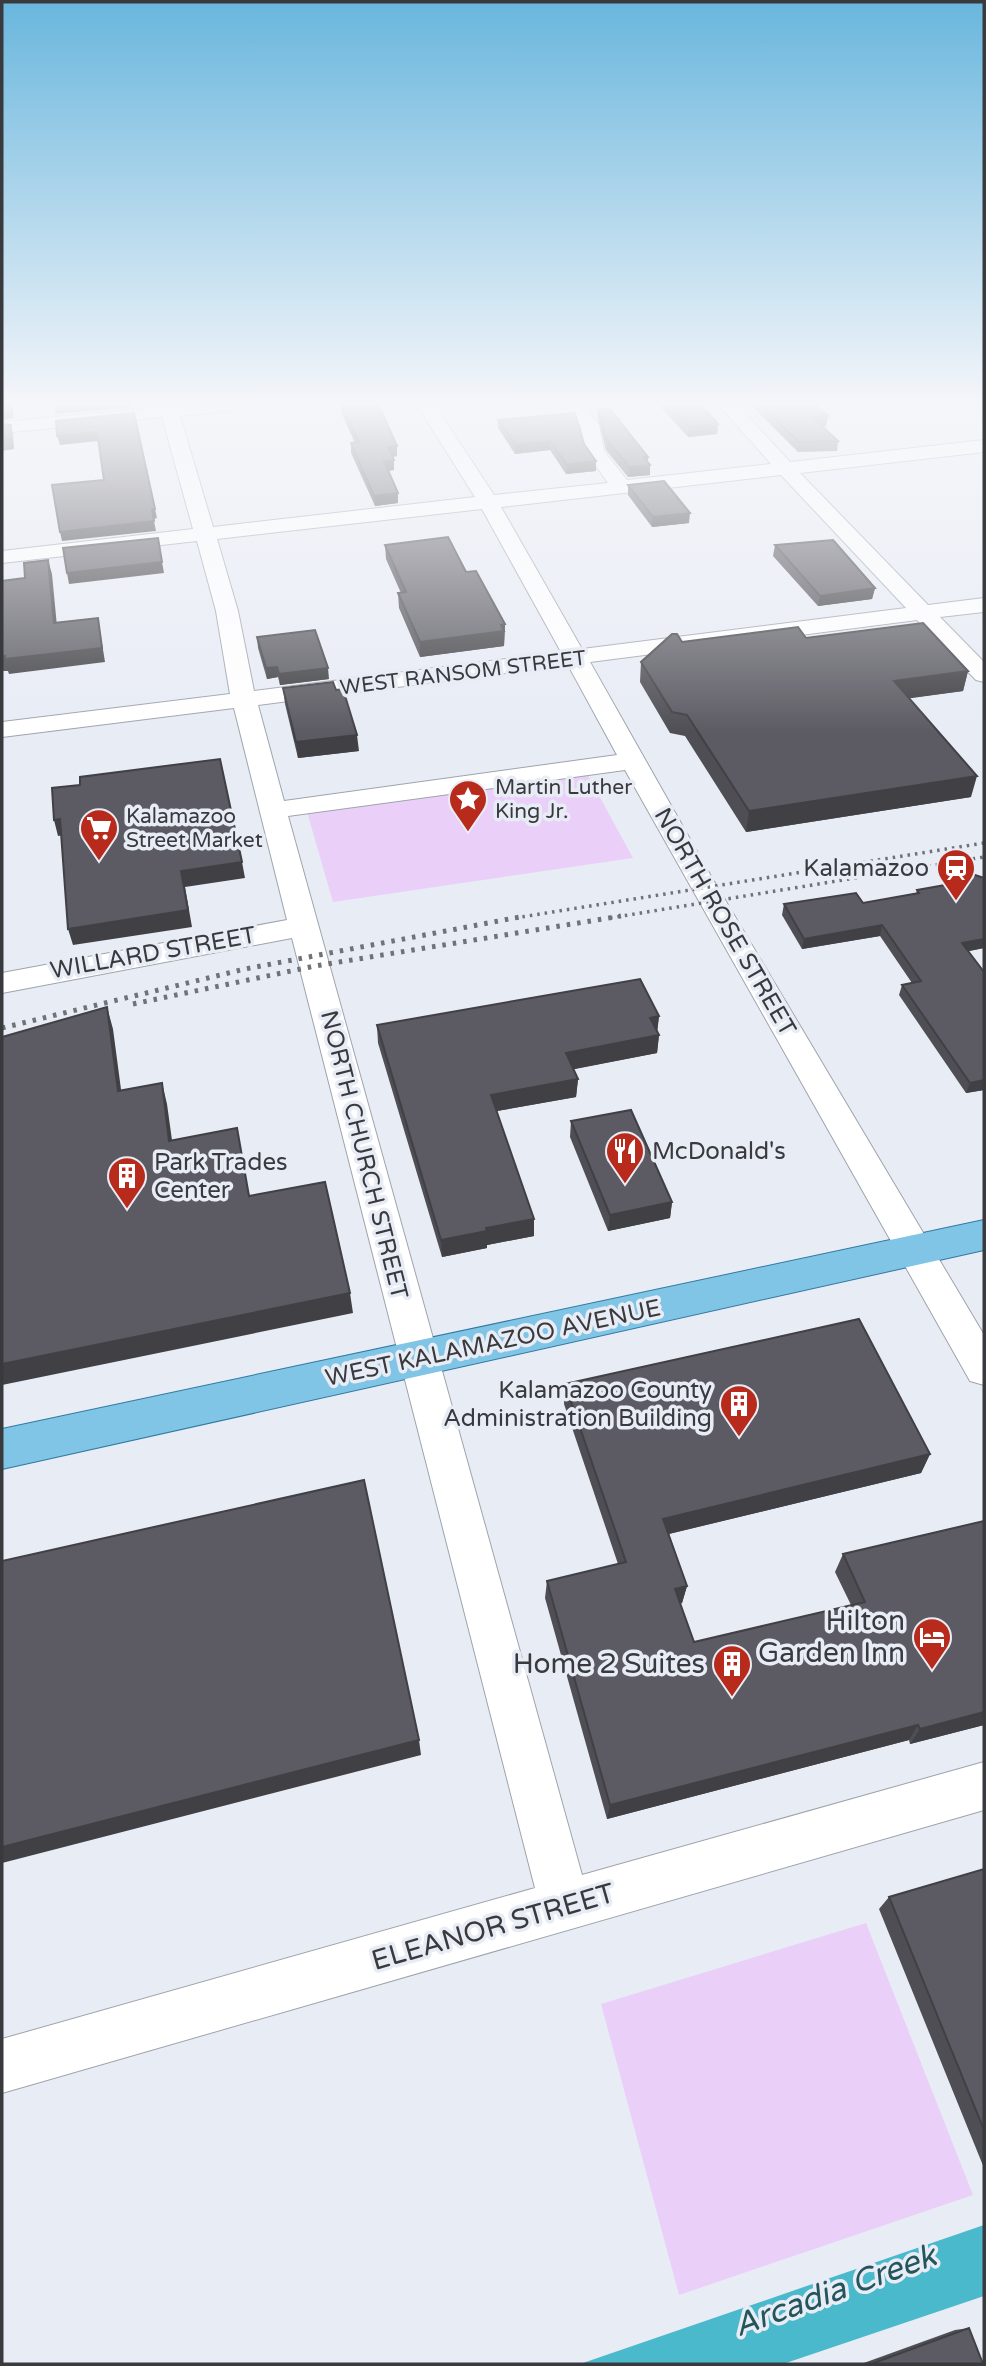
<svg xmlns="http://www.w3.org/2000/svg" width="986" height="2366" viewBox="0 0 986 2366" font-family="'Varela Round',sans-serif">
<style>
.green{fill:#ead0f9}
.water{fill:#4bb9cc}
.lines{fill:none;stroke-linecap:round;stroke-linejoin:round}
.minor-casing{stroke:#9fa4ac;stroke-width:2}
.major-casing{stroke:#317aa1;stroke-width:2}
.minor{fill:#fff;fill-rule:evenodd}
.major{fill:#80c4e6;fill-rule:evenodd}
.rail-far1{stroke:#707278;stroke-width:3.5;stroke-dasharray:2.5 5;stroke-linecap:butt}
.rail{stroke:#707278;stroke-width:5;stroke-dasharray:3.5 7;stroke-linecap:butt}
.wall{fill:#4f4e55}
.shaded-wall{fill:#404045}
.building{fill:#5c5b63;stroke:#404045;stroke-width:2}
.labels{text-anchor:middle;dominant-baseline:central;stroke-width:7;stroke-linejoin:round;paint-order:stroke}
.far-street-label{font-size:21px;fill:#393a3e;stroke:#e8ecf5}
.far-poi-label{font-size:21px;fill:#393a3e;stroke:#e8ecf5;text-anchor:start}
.poi-label{font-size:24px;fill:#393a3e;stroke:#e8ecf5;text-anchor:end}
.street-label{font-size:24px;fill:#393a3e;stroke:#e8ecf5}
.near-poi-label{font-size:28px;fill:#393a3e;stroke:#e8ecf5;text-anchor:end}
.near-street-label{font-size:28px;fill:#393a3e;stroke:#e8ecf5}
.near-water-label{font-size:32px;font-style:italic;fill:#24545c;stroke:#e8ecf5}
</style>
<rect width="100%" height="100%" fill="#e8ecf5"/>
<path class="green" d="M 584,768 L 633,858 L 333,902 L 305,805 Z
M 866,1923 L 973,2195 L 679,2295 L 601,2004 Z"/>
<path class="water" d="M 984,2225 L 984,2296 L 783,2364 L 580,2364 Z"/>
<g class="lines">
<defs>
<path id="minor" d="M 158,402 L 176,402 L 177,405 L 270,402 L 261,407 L 180,416 L 213,527 L 475,497 L 415,402 L 433,402 L 494,495 L 608,483 L 586,452 L 581,426 L 563,402 L 581,402 L 599,425 L 604,451 L 627,480 L 771,464 L 716,402 L 735,402 L 790,462 L 984,440 L 984,452 L 800,473 L 928,605 L 984,598 L 984,612 L 940,617 L 984,662 L 984,682 L 976,680 L 917,620 L 590,662 L 712,878 L 984,1335 L 984,1385 L 970,1381 L 625,770 L 288,816 L 582,1875 L 984,1762 L 984,1810 L 2,2093 L 2,2039 L 535,1888 L 292,938 L 2,993 L 2,973 L 287,920 L 234,708 L 2,737 L 2,722 L 230,694 L 216,611 L 197,541 L 2,563 L 2,551 L 193,529 L 162,417 L 2,433 L 2,422 L 159,407 ZM 781,475 L 906,608 L 582,649 L 501,507 ZM 482,509 L 561,652 L 254,691 L 238,611 L 217,539 ZM 568,665 L 617,755 L 284,801 L 258,705 Z"/>
<path id="major" d="M 984,1220 L 984,1250 L 2,1469 L 2,1429 Z"/>
</defs>
<use href="#minor" class="minor-casing"/>
<use href="#major" class="major-casing"/>
<use href="#minor" class="minor"/>
<use href="#major" class="major"/>
<path class="rail-far1" d="M 515,918 L 984,843
M 610,918 L 984,857"/>
<path class="rail" d="M 133,1004 L 315,966 L 621,916
M 2,1028 L 245,969 L 525,916"/>
</g>
<path class="wall" d="M 656,402 L 698,402 L 718,424 L 717,434 L 688,437 Z
M 748,402 L 812,402 L 826,426 L 822,426 L 838,441 L 837,451 L 798,452 Z
M 341,403 L 397,446 L 397,456 L 392,457 L 394,470 L 388,471 L 398,503 L 375,506 L 351,453 L 351,443 L 355,443 L 341,412 Z
M 598,410 L 647,461 L 650,475 L 628,477 L 606,450 L 598,419 Z
M 498,420 L 584,444 L 596,471 L 566,474 L 550,450 L 515,454 L 498,428 Z
M 628,485 L 689,523 L 652,527 L 628,495 Z
M 385,545 L 466,572 L 505,624 L 504,646 L 420,657 L 399,608 L 398,593 L 401,593 L 386,559 Z
M 775,545 L 875,588 L 872,599 L 818,606 L 773,556 Z
M 257,637 L 329,679 L 280,685 L 278,677 L 267,679 L 258,648 Z
M 806,638 L 968,671 L 963,691 L 909,698 L 971,797 L 746,832 L 685,736 L 670,733 L 640,682 L 641,662 L 682,642 Z
M 283,688 L 359,751 L 298,758 L 285,704 Z
M 984,878 L 984,948 L 969,951 L 984,1090 L 966,1093 L 899,995 L 902,985 L 912,983 L 880,936 L 802,949 L 782,915 L 784,904 L 863,903 L 916,894 L 917,890 Z
M 659,1016 L 657,1031 L 659,1035 L 657,1053 L 573,1069 L 578,1079 L 576,1097 L 497,1111 L 534,1236 L 487,1245 L 487,1248 L 442,1257 L 378,1043 L 377,1025 Z
M 571,1121 L 672,1202 L 670,1218 L 608,1231 L 570,1137 Z
M 565,1384 L 930,1454 L 921,1473 L 669,1534 L 687,1586 L 682,1603 L 680,1604 L 694,1642 L 851,1605 L 835,1572 L 843,1554 L 984,1725 L 910,1744 L 909,1740 L 607,1819 L 545,1598 L 547,1581 L 618,1564 L 564,1404 Z
M 984,1869 L 984,2168 L 879,1909 L 889,1897 Z
M 969,2328 L 983,2364 L 861,2364 L 955,2330 Z"/>
<path class="shaded-wall" d="M 10,402 L 11,402 L 13,407 L 13,418 L 2,420 L 2,410 Z
M 81,402 L 131,402 L 132,407 L 56,414 L 54,405 Z
M 828,416 L 826,426 L 812,427 L 813,418 Z
M 718,424 L 717,434 L 688,437 L 689,427 Z
M 11,425 L 13,435 L 14,449 L 2,451 L 2,441 Z
M 97,432 L 98,441 L 60,445 L 57,436 Z
M 550,441 L 550,450 L 515,454 L 516,445 Z
M 397,446 L 397,456 L 388,457 L 388,447 Z
M 644,457 L 648,457 L 647,465 L 650,465 L 650,475 L 628,477 L 629,467 Z
M 394,460 L 394,470 L 385,471 L 384,461 Z
M 596,461 L 596,471 L 566,474 L 567,465 Z
M 398,493 L 398,503 L 375,506 L 374,496 Z
M 152,509 L 155,509 L 157,518 L 154,519 Z
M 690,513 L 689,523 L 652,527 L 653,517 Z
M 154,521 L 156,531 L 62,541 L 60,532 Z
M 48,560 L 52,574 L 58,637 L 54,623 Z
M 162,562 L 164,573 L 69,584 L 67,573 Z
M 875,588 L 872,599 L 818,606 L 820,596 Z
M 98,618 L 105,662 L 9,674 L 8,671 L 2,671 L 2,657 Z
M 505,624 L 504,646 L 420,657 L 420,642 Z
M 277,667 L 278,677 L 267,679 L 266,668 Z
M 328,668 L 329,679 L 280,685 L 279,674 Z
M 968,671 L 963,691 L 890,701 L 894,681 Z
M 357,735 L 359,751 L 298,758 L 296,742 Z
M 977,776 L 971,797 L 746,832 L 749,811 Z
M 60,819 L 64,835 L 58,836 L 54,820 Z
M 242,862 L 245,878 L 185,887 L 192,927 L 73,945 L 68,929 L 181,871 Z
M 882,925 L 880,936 L 802,949 L 804,939 Z
M 984,939 L 984,948 L 959,953 L 962,943 Z
M 107,1007 L 113,1029 L 124,1112 L 118,1091 Z
M 659,1016 L 657,1034 L 650,1018 Z
M 659,1035 L 657,1053 L 565,1071 L 566,1053 Z
M 578,1079 L 576,1097 L 491,1112 L 491,1095 Z
M 984,1080 L 984,1090 L 966,1093 L 970,1083 Z
M 162,1083 L 167,1104 L 175,1162 L 169,1141 Z
M 672,1202 L 670,1218 L 608,1231 L 610,1215 Z
M 534,1219 L 534,1236 L 487,1245 L 487,1248 L 442,1257 L 441,1240 L 486,1228 Z
M 350,1293 L 353,1313 L 2,1385 L 2,1364 Z
M 930,1454 L 921,1473 L 660,1536 L 663,1519 Z
M 687,1586 L 682,1603 L 671,1606 L 675,1589 Z
M 984,1712 L 984,1725 L 910,1744 L 920,1729 Z
M 918,1725 L 909,1740 L 607,1819 L 610,1805 Z
M 419,1740 L 421,1755 L 2,1863 L 2,1847 Z"/>
<path class="building" d="M 2,402 L 10,402 L 11,409 L 2,410 Z
M 55,402 L 81,402 L 54,405 Z
M 377,402 L 397,446 L 388,447 L 394,460 L 384,461 L 398,493 L 374,496 L 351,443 L 359,442 L 341,403 Z
M 666,402 L 698,402 L 718,424 L 689,427 Z
M 758,402 L 812,402 L 828,416 L 813,418 L 838,441 L 799,442 Z
M 610,409 L 648,457 L 644,457 L 650,465 L 629,467 L 607,440 L 598,410 Z
M 134,413 L 155,509 L 152,509 L 154,521 L 60,532 L 52,485 L 104,480 L 97,432 L 57,436 L 56,421 Z
M 575,413 L 584,444 L 596,461 L 567,465 L 550,441 L 516,445 L 498,420 Z
M 2,424 L 11,425 L 11,439 L 2,441 Z
M 664,481 L 690,513 L 653,517 L 628,485 Z
M 448,537 L 466,572 L 476,571 L 505,624 L 501,625 L 504,631 L 420,642 L 398,593 L 406,592 L 385,545 Z
M 158,538 L 162,562 L 67,573 L 63,548 Z
M 833,540 L 875,588 L 820,596 L 775,545 Z
M 48,560 L 54,623 L 98,618 L 102,648 L 5,659 L 5,656 L 2,657 L 2,581 L 25,578 L 24,563 Z
M 923,623 L 968,671 L 894,681 L 977,776 L 749,811 L 687,715 L 672,712 L 641,662 L 672,634 L 677,634 L 682,642 L 798,627 L 806,638 Z
M 315,630 L 328,668 L 279,674 L 277,667 L 266,668 L 257,637 Z
M 333,682 L 336,690 L 343,689 L 357,735 L 296,742 L 283,688 Z
M 220,759 L 242,862 L 181,871 L 188,910 L 68,929 L 60,819 L 54,820 L 52,788 L 80,785 L 80,777 Z
M 972,874 L 984,878 L 984,939 L 962,943 L 984,972 L 984,1080 L 970,1083 L 902,985 L 921,981 L 882,925 L 804,939 L 784,904 L 856,893 L 863,903 L 919,893 L 917,890 L 962,882 Z
M 640,979 L 659,1016 L 650,1018 L 659,1035 L 566,1053 L 578,1079 L 491,1095 L 534,1219 L 486,1228 L 487,1231 L 441,1240 L 377,1025 Z
M 107,1007 L 118,1091 L 162,1083 L 169,1141 L 237,1128 L 249,1196 L 325,1182 L 350,1293 L 2,1364 L 2,1037 Z
M 631,1110 L 672,1202 L 610,1215 L 571,1121 Z
M 859,1319 L 930,1454 L 663,1519 L 687,1586 L 675,1589 L 694,1642 L 865,1602 L 843,1554 L 984,1521 L 984,1712 L 920,1729 L 918,1725 L 610,1805 L 547,1581 L 626,1562 L 565,1384 Z
M 364,1480 L 419,1740 L 2,1847 L 2,1561 Z
M 984,1869 L 984,2130 L 889,1897 Z
M 969,2328 L 983,2364 L 871,2364 Z"/>
<linearGradient id="sky" x2="0" y2="1"><stop stop-color="#69b6dd"/><stop offset="0.55" stop-color="#f5f6fa"/><stop offset="1" stop-color="#f5f6fa" stop-opacity="0"/></linearGradient>
<rect width="986" height="733" fill="url(#sky)"/>
<defs>
<symbol id="sight-pin" viewBox="-11 -11 22 30"><path d="M0 17L-7.5 6A9.5 9.5 0 1 1 7.5 6Z" fill="#b82a1b" stroke="#e8ecf5"/><path d="M0-6L1.8-2.2L6-1.7L2.9 1.2L3.7 5.4L0 3.3L-3.7 5.4L-2.9 1.2L-6-1.7L-1.8-2.2Z" fill="#fff"/></symbol>
<symbol id="supermarket-pin" viewBox="-11 -11 22 30"><path d="M0 17L-7.5 6A9.5 9.5 0 1 1 7.5 6Z" fill="#b82a1b" stroke="#e8ecf5"/><path d="M-6-5.5h2.5l.6 2H6L4.5 2H-2.5L-4.4-4H-6ZM-1.5 3.2a1.3 1.3 0 1 0 .1 0ZM3 3.2a1.3 1.3 0 1 0 .1 0Z" fill="#fff"/></symbol>
<symbol id="station-pin" viewBox="-11 -11 22 30"><path d="M0 17L-7.5 6A9.5 9.5 0 1 1 7.5 6Z" fill="#b82a1b" stroke="#e8ecf5"/><path d="M-3-6H3Q5-6 5-4V2Q5 4 3 4L4.5 6H3L1.5 4h-3L-3 6H-4.5L-3 4Q-5 4-5 2V-4Q-5-6-3-6ZM-3.5-4v3h7v-3ZM-3.5 1v1.5H-2V1ZM2 1v1.5H3.5V1Z" fill="#fff"/></symbol>
<symbol id="restaurant-pin" viewBox="-11 -11 22 30"><path d="M0 17L-7.5 6A9.5 9.5 0 1 1 7.5 6Z" fill="#b82a1b" stroke="#e8ecf5"/><path d="M-5-6h1v4h1v-4h1v4h1v-4h1v5L-1.5 .5V6h-2V.5L-5-1ZM5-6V6H3V1.5H1.5Q1.5-4 5-6Z" fill="#fff"/></symbol>
<symbol id="building-pin" viewBox="-11 -11 22 30"><path d="M0 17L-7.5 6A9.5 9.5 0 1 1 7.5 6Z" fill="#b82a1b" stroke="#e8ecf5"/><path d="M-4-6H4V6H1V3H-1V6H-4ZM-2.5-4.3h1.7v1.8h-1.7ZM.8-4.3h1.7v1.8H.8ZM-2.5-1h1.7V.8h-1.7ZM.8-1h1.7V.8H.8Z" fill="#fff"/></symbol>
<symbol id="hotel-pin" viewBox="-11 -11 22 30"><path d="M0 17L-7.5 6A9.5 9.5 0 1 1 7.5 6Z" fill="#b82a1b" stroke="#e8ecf5"/><path d="M-6-4.5h1.5V1H6V5H4.5V3h-9V5H-6ZM-4 0a1.8 1.8 0 1 1 3.6 0ZM.5 0V-2.5h3Q6-2.5 6 0Z" fill="#fff"/></symbol>
</defs>
<g fill-rule="evenodd">
<use href="#sight-pin" x="446" y="777" width="44" height="60"/>
<use href="#supermarket-pin" x="77" y="806" width="44" height="60"/>
<use href="#station-pin" x="934" y="846" width="44" height="60"/>
<use href="#restaurant-pin" x="603" y="1129" width="44" height="60"/>
<use href="#building-pin" x="105" y="1154" width="44" height="60"/>
<use href="#building-pin" x="717" y="1382" width="44" height="60"/>
<use href="#hotel-pin" x="910" y="1615" width="44" height="60"/>
<use href="#building-pin" x="710" y="1642" width="44" height="60"/>
</g>
<g class="labels">
<g class="far-street-label">
<text transform="translate(463 673) rotate(-7)">WEST RANSOM STREET</text>
</g>
<g class="far-poi-label">
<text x="495" y="787">Martin Luther<tspan x="495" dy="24">King Jr.</tspan></text>
<text x="126" y="816">Kalamazoo<tspan x="126" dy="24">Street Market</tspan></text>
</g>
<g class="poi-label">
<text x="929" y="868">Kalamazoo</text>
<text x="652" y="1151" text-anchor="start">McDonald's</text>
<text x="154" y="1162" text-anchor="start">Park Trades<tspan x="154" dy="28">Center</tspan></text>
<text x="712" y="1390">Kalamazoo County<tspan x="712" dy="28">Administration Building</tspan></text>
</g>
<g class="street-label">
<text transform="translate(725 922) rotate(60)">NORTH ROSE STREET</text>
<text transform="translate(153 953) rotate(-10)">WILLARD STREET</text>
<text transform="translate(364 1155) rotate(76)">NORTH CHURCH STREET</text>
<text transform="translate(493 1343) rotate(-12)">WEST KALAMAZOO AVENUE</text>
</g>
<g class="near-poi-label">
<text x="905" y="1621">Hilton<tspan x="905" dy="32">Garden Inn</tspan></text>
<text x="705" y="1664">Home 2 Suites</text>
</g>
<g class="near-street-label">
<text transform="translate(493 1927) rotate(-16)">ELEANOR STREET</text>
</g>
<g class="near-water-label">
<text transform="translate(835 2291) rotate(-20)">Arcadia Creek</text>
</g>
</g>
<rect width="986" height="2366" fill="none" stroke="#393a3e" stroke-width="7"/>
</svg>
